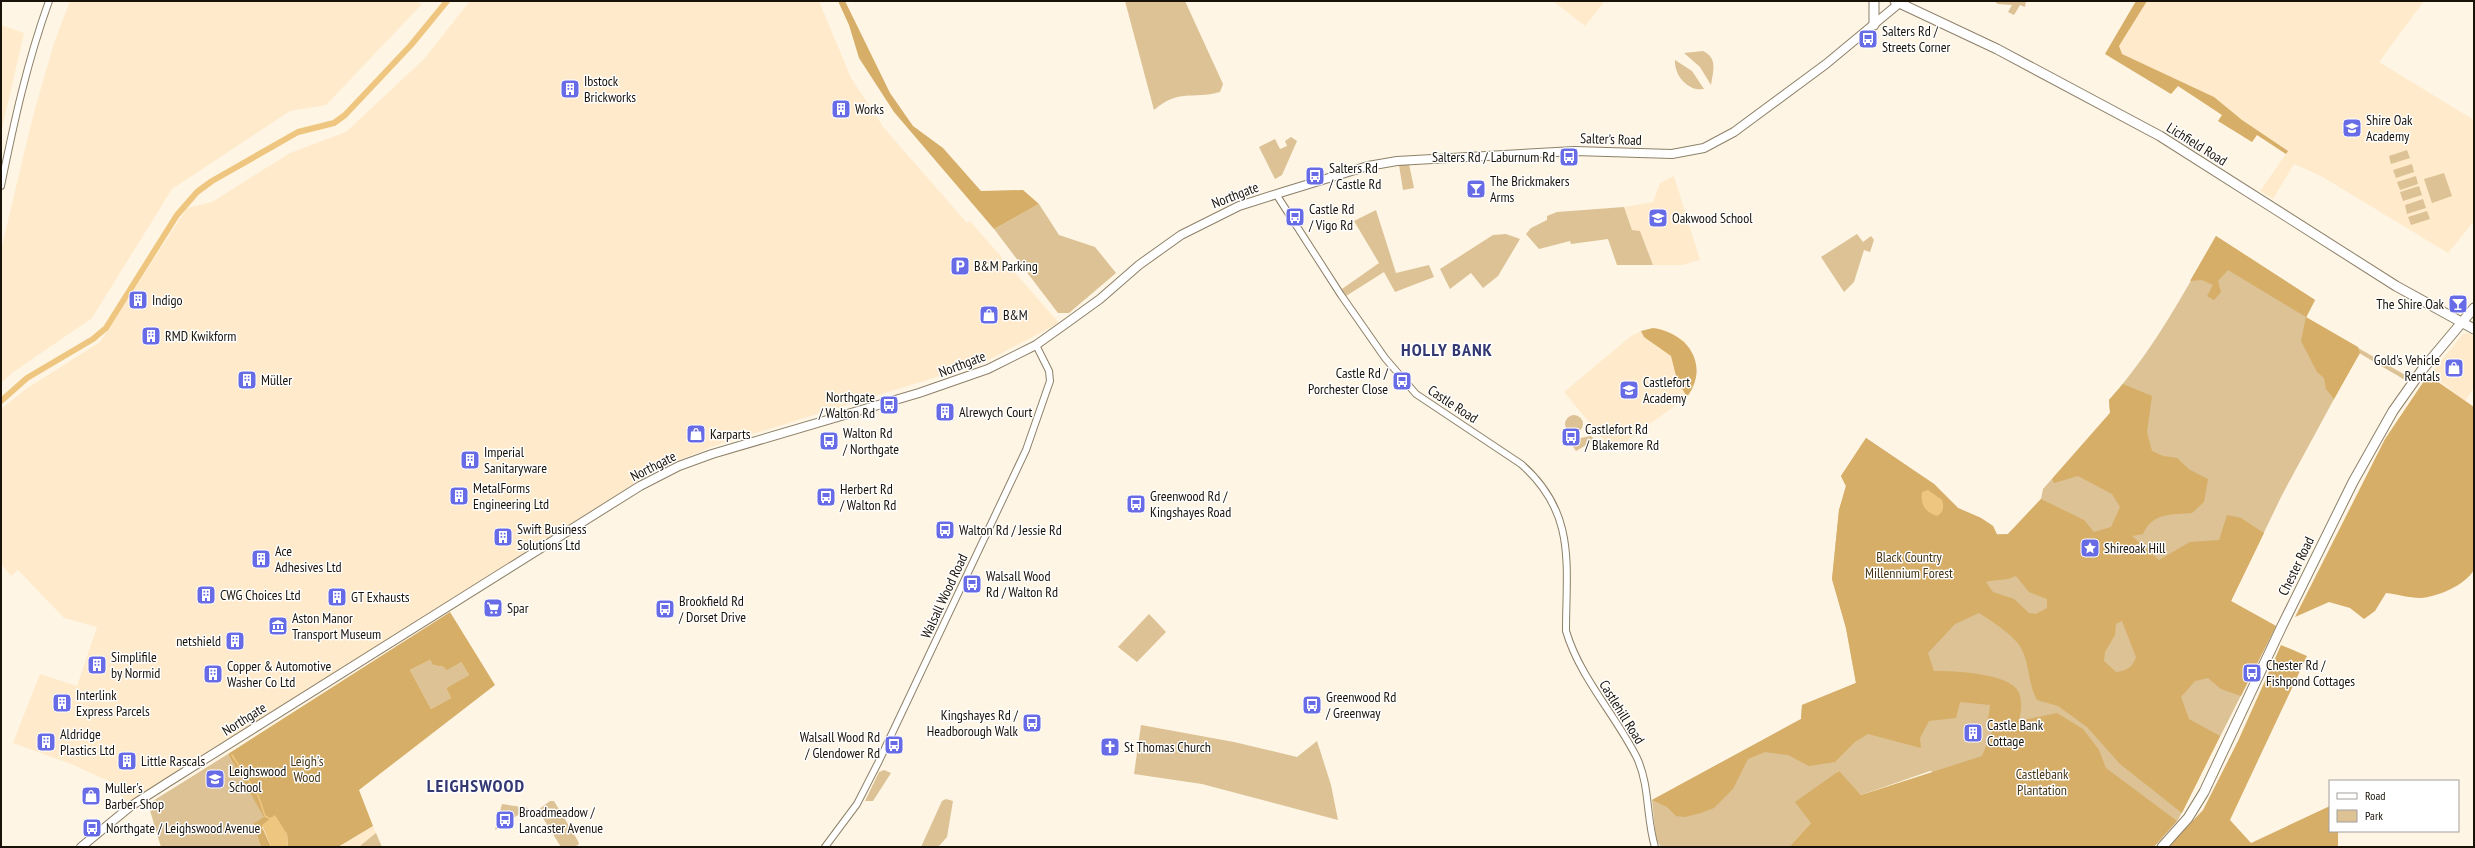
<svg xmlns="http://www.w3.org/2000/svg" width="2475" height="848" viewBox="0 0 2475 848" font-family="'PT Sans Narrow',sans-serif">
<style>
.built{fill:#ffebcb}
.green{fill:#dcc294}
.forest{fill:#d6ae67;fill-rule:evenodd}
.water{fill:#efc67f}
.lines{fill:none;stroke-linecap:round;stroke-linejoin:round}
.stream{stroke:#efc67f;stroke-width:1.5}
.canal{stroke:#efc67f;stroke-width:6}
.minor-casing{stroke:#8d8068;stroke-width:8}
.major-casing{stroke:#8d8068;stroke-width:10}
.highway-casing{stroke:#8d8068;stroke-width:11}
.minor{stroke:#fff;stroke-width:6}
.major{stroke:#fff;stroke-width:8}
.highway{stroke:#fff;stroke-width:9}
.labels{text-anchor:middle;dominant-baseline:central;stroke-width:3;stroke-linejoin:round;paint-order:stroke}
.poi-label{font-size:14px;fill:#181209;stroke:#fff;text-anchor:start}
.street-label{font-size:14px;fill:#181209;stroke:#fff}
.park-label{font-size:14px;fill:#463515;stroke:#fff}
.district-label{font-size:18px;font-weight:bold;letter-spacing:1px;fill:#333772;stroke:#fff}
</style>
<rect width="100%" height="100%" fill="#fef5e5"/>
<path class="built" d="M 70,1 L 416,1 L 422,4 L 326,105 L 290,111 L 172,189 L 92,318 L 12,373 L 1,383 L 1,250 L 33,116 L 54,43 Z
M 470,1 L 819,1 L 851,78 L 884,128 L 967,223 L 970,221 L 1059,323 L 985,362 L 711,447 L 654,471 L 134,799 L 125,801 L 113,783 L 71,764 L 13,743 L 40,674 L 77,686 L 97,627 L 64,618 L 18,570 L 11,576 L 1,564 L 1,409 L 26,389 L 100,342 L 187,208 L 212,202 L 290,153 L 346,132 L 424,59 Z
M 1553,1 L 1605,1 L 1585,26 Z
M 2136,1 L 2424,1 L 2379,62 L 2474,120 L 2474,221 L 2448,253 L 2321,176 L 2294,164 L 2273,199 L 2260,191 L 2286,154 L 2257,135 L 2252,142 L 2218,121 L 2222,115 L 2178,86 L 2171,94 L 2105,54 Z
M 1,25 L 24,33 L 1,133 Z
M 1674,176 L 1700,260 L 1682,265 L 1653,265 L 1640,231 L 1632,230 L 1624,207 L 1653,202 L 1660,183 Z
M 1653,328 L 1664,330 L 1685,341 L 1696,366 L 1696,376 L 1693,388 L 1687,397 L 1613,451 L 1564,392 L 1631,336 L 1641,331 Z
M 2469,333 L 2474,336 L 2474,388 L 2465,401 L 2430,374 L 2463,334 Z
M 373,826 L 382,847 L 338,847 Z"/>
<path class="green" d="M 1125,1 L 1185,1 L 1223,84 L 1220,92 C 1191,100 1180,88 1154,110 Z
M 1994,1 L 2026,1 L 2025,7 L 2020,5 L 2014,15 L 2008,12 L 2012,5 L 1998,4 Z
M 1703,51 C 1718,58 1713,71 1711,85 L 1700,67 L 1684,53 Z
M 1675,60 L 1692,71 L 1704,89 C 1688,92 1674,75 1675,60 Z
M 1291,137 L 1297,141 L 1282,175 L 1275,179 L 1259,147 L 1275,139 L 1280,149 L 1287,146 L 1285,141 Z
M 2407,150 L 2410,158 L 2391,164 L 2389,156 Z
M 1409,164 L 1414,188 L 1403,190 L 1399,165 Z
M 2412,164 L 2414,172 L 2396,178 L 2393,170 Z
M 2444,173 L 2452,196 L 2432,203 L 2424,179 Z
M 2416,176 L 2418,184 L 2400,190 L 2397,182 Z
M 2419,186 L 2422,195 L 2403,201 L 2400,192 Z
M 2423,199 L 2426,208 L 2407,214 L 2405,205 Z
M 1039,204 L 1059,235 L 1095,247 L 1116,273 L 1069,313 L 1058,313 L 994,229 Z
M 1624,207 L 1632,230 L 1640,231 L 1653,265 L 1617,265 L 1608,239 L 1571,244 L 1570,241 L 1539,249 L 1526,234 L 1531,228 L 1547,220 L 1547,216 L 1557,212 Z
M 1376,210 L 1396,273 L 1429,265 L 1434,277 L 1395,292 L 1384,272 L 1346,296 L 1342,289 L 1379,263 L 1354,221 Z
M 2427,211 L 2430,219 L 2411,225 L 2408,217 Z
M 1506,234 L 1520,239 L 1498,276 L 1483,288 L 1471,273 L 1450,289 L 1440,269 L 1493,235 Z
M 1857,234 L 1863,242 L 1871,236 L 1874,240 L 1870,252 L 1864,250 L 1854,282 L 1844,292 L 1821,257 Z
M 2216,236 L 2315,300 L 2306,318 L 2407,376 L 2405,380 L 2359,353 L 2282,495 L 2231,601 L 2276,626 L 2178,820 L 2153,847 L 1930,771 L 1861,795 L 1838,771 L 1811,823 L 1789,847 L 1661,847 L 1656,839 L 1652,800 L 1801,719 L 1802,705 L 1856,683 L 1846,628 L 1832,579 L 1839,510 L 1846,486 L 1841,476 L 1866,438 L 1934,484 L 1958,508 L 1981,518 L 1993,526 L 1997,534 L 2008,534 L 2041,499 L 2043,489 L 2110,413 L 2109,400 C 2153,351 2184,293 2216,236 Z
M1565 424a9 9 0 1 1 18 0a9 9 0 1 1-18 0Z
M 1591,436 L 1595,440 L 1576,451 L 1566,437 L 1580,438 Z
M 1149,614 L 1166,632 L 1137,662 L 1118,647 Z
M 430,660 L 433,665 L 444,667 L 461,662 L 469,675 L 446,688 L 451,698 L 431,709 L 410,670 Z
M 1141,725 L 1234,742 L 1297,757 L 1317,741 L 1331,785 L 1338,820 L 1202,784 L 1134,774 Z
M 228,754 L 265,817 L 253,825 L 261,847 L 161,847 L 148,804 Z
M 884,770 L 891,773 L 873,801 L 865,801 L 879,772 Z
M 946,799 L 953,801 L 947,837 L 938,847 L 921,847 L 942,801 Z
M 550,801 L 554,801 L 578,841 L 579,844 L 575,847 L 561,847 L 538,810 Z
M 502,804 L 529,808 L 495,830 Z
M 376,833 L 382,847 L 361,846 L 361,845 Z"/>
<path class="forest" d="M 838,1 L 845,1 L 890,93 L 913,126 L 943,148 L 981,191 L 1023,190 L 1039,204 L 994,229 L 894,112 L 859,58 L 849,25 Z
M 2136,1 L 2147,1 L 2119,46 L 2122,54 L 2214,97 L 2242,120 L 2288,151 L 2286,154 L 2257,135 L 2252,142 L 2218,121 L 2222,115 L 2178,86 L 2171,94 L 2105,54 Z
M 2216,236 L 2315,300 L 2306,317 L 2358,347 L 2360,353 L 2334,399 L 2326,389 L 2324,378 L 2317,372 L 2301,341 L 2306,317 L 2228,270 L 2218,281 L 2221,292 L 2214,300 L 2207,296 L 2213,285 L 2202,280 L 2190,281 Z
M 1653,328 C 1689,333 1710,366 1687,397 L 1677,380 L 1671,356 L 1644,337 L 1641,331 Z
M 2428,375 L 2474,407 L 2474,570 C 2465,585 2438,597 2420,598 C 2409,598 2397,594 2386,593 L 2375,611 L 2364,619 L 2350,608 L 2329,602 L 2295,617 L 2385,439 Z
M 2123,384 L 2152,396 L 2147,432 L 2152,451 L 2163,456 L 2177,458 L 2190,470 L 2208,479 L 2204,502 L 2192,513 C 2171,515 2153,512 2143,534 L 2132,536 L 2159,560 L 2190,542 L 2219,540 L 2227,515 L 2241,518 L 2264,533 L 2231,601 L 2276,626 L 2241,696 L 2221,689 L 2208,678 L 2195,681 L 2181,697 L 2189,719 L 2220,736 L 2182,813 L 2120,764 L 2087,727 L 2058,706 L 2037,700 C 2028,683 2030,668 2023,652 C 2018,637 1991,621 1979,613 L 1955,624 L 1928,653 L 1934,671 C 1954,671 2008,673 2018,691 C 2023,700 2021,712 2019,721 L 2057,713 L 2083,729 L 2099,750 L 2106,768 L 2177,821 L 2154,847 L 1789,847 L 1811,823 L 1795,802 L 1839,771 L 1861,795 L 1982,756 L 1992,731 L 1988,720 L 1990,705 L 1960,702 L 1956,718 L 1929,721 L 1920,738 L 1921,748 L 1868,734 L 1855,742 L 1835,762 L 1809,766 L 1788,755 L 1765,752 L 1748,759 L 1733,789 L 1714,808 L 1701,813 L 1685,817 L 1676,816 L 1667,807 L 1652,800 L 1801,719 L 1802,705 L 1856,683 L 1846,628 L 1832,579 L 1839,510 L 1846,486 L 1841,476 L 1866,438 L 1934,484 L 1958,508 L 1981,518 L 1993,526 L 1997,535 L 2008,534 L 2041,499 L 2084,520 L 2094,532 L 2111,527 L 2120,507 L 2112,494 L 2078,476 L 2054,483 L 2052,479 L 2110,413 L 2109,400 ZM 2016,576 L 2029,592 L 2047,599 L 2047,608 L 2036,614 L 2029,613 L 2014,599 L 1993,592 L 1986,582 C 1997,579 2006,581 2016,576 ZM 2122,621 L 2136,657 C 2133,667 2126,671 2116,672 L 2104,661 L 2105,652 L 2115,635 L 2116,624 Z
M 450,612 L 495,685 L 359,790 L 373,826 L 338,847 L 288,847 L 287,834 L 272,817 L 262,827 L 271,847 L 261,847 L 253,824 L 264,817 L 228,754 ZM 430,660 L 433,665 L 444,667 L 447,670 L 461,662 L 469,675 L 446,688 L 451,698 L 431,709 L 410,670 Z
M 2281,645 L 2307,656 L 2230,820 L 2251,843 L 2330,806 L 2330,831 L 2338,831 L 2338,847 L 2168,847 L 2203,810 L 2238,741 Z"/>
<path class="water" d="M 1928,490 L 1942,500 C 1944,507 1944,512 1937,516 C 1925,512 1920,504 1922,492 Z
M 275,815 L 287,834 L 288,847 L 271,847 L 262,825 Z"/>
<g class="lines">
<path class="stream" d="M 232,755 L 258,795 L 265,816 L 270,819"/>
<path class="canal" d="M 1,401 L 27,378 L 93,339 L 106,328 L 177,215 L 197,192 L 212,181 L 298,132 L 334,123 L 345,115 L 411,45 L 447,1"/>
<defs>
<path id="minor" d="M 1,186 C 14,122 27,62 49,1
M 1276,194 L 1341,295 L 1385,358 L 1416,394 L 1521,464 C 1577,513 1566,565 1566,631 C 1580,678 1615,714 1637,758 C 1650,786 1646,818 1655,847
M 825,847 L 857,804 L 878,763 L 1026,450 L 1050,381 L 1049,371 L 1036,345"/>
<path id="major" d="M 81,847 L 131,806 L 170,781 L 640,486 L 679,466 L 712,454 L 919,393 L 988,369 L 1036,345 L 1064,325 L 1100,299 L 1139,265 L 1181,235 L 1239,206 L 1283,192 L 1368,166 L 1397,161 L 1575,151 L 1672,154 L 1704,148 L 1734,132 L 1826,64 L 1902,1"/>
<path id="highway" d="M 1874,1 L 1874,25
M 1895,1 L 1997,49 L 2160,136 L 2396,286 L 2474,329
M 2162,847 L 2188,818 L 2204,792 L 2281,628 L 2353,482 L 2393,411 L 2422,370 L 2474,308"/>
</defs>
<use href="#minor" class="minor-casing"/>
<use href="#major" class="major-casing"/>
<use href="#highway" class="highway-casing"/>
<use href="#minor" class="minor"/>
<use href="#major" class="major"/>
<use href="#highway" class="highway"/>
</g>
<defs>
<symbol id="bus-square" viewBox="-11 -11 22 22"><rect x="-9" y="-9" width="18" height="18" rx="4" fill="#676ce6" stroke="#fff"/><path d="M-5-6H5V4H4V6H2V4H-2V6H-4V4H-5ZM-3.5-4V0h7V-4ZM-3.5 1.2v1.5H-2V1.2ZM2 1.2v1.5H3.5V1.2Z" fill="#fff"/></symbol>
<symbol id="building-square" viewBox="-11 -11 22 22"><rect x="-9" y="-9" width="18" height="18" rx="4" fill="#676ce6" stroke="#fff"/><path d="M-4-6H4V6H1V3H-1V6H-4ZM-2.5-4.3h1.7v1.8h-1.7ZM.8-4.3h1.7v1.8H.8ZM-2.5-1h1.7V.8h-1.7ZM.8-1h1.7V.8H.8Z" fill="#fff"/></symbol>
<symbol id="school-square" viewBox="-11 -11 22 22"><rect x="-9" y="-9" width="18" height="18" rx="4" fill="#676ce6" stroke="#fff"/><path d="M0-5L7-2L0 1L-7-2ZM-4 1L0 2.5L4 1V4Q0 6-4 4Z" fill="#fff"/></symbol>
<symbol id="bar-square" viewBox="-11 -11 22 22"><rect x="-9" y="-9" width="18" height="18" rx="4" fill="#676ce6" stroke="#fff"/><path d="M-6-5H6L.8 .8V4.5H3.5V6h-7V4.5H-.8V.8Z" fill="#fff"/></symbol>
<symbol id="parking-square" viewBox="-11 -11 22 22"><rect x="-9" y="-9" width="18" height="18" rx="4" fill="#676ce6" stroke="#fff"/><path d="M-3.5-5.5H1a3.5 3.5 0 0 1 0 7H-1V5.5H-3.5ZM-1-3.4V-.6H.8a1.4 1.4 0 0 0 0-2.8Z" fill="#fff"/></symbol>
<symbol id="shop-square" viewBox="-11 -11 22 22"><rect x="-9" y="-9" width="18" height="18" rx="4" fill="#676ce6" stroke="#fff"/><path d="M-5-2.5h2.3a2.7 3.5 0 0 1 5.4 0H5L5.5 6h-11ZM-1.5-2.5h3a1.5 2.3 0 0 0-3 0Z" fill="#fff"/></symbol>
<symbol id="sight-square" viewBox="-11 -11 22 22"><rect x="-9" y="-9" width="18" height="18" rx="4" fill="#676ce6" stroke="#fff"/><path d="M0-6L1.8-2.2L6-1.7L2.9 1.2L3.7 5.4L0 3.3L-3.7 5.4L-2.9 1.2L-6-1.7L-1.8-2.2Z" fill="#fff"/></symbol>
<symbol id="supermarket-square" viewBox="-11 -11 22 22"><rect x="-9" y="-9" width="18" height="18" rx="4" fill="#676ce6" stroke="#fff"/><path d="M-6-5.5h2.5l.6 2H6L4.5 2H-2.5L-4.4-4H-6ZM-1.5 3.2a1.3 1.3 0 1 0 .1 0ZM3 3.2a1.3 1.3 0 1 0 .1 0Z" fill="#fff"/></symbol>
<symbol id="museum-square" viewBox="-11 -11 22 22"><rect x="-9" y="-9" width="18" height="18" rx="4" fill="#676ce6" stroke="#fff"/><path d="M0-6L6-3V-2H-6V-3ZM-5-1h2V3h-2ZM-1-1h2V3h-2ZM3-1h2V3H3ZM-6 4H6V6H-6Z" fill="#fff"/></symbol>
<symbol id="church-square" viewBox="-11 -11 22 22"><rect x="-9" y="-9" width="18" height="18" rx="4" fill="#676ce6" stroke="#fff"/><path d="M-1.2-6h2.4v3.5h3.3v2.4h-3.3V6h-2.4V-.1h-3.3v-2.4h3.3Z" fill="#fff"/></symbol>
</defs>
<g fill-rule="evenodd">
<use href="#bus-square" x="1857" y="28" width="22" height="22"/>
<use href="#building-square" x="559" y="78" width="22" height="22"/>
<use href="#building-square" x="830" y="98" width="22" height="22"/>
<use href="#school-square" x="2341" y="117" width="22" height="22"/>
<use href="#bus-square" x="1558" y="146" width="22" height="22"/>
<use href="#bus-square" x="1304" y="165" width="22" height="22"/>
<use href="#bar-square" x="1465" y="178" width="22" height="22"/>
<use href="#bus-square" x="1284" y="206" width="22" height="22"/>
<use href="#school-square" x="1647" y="207" width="22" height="22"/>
<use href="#parking-square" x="949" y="255" width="22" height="22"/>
<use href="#building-square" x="127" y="289" width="22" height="22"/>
<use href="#bar-square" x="2447" y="293" width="22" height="22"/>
<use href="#shop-square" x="978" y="304" width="22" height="22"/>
<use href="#building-square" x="140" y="325" width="22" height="22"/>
<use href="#shop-square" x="2443" y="357" width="22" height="22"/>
<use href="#building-square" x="236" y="369" width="22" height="22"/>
<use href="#bus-square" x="1391" y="370" width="22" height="22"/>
<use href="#school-square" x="1618" y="379" width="22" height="22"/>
<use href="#bus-square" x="878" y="394" width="22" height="22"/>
<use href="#building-square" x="934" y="401" width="22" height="22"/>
<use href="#shop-square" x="685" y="423" width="22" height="22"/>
<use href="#bus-square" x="1560" y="426" width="22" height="22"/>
<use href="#bus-square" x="818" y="430" width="22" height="22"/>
<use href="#building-square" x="459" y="449" width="22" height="22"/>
<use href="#building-square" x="448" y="485" width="22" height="22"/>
<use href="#bus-square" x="815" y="486" width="22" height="22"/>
<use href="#bus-square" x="1125" y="493" width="22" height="22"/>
<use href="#bus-square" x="934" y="519" width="22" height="22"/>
<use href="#building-square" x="492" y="526" width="22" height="22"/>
<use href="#sight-square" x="2079" y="537" width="22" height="22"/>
<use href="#building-square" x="250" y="548" width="22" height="22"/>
<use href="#bus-square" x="961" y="573" width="22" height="22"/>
<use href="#building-square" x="195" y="584" width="22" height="22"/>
<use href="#building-square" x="326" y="586" width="22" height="22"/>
<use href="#supermarket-square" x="482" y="597" width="22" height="22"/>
<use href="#bus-square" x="654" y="598" width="22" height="22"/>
<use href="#museum-square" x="267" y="615" width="22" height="22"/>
<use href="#building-square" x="224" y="630" width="22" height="22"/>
<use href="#building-square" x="86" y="654" width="22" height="22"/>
<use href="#bus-square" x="2241" y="662" width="22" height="22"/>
<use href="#building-square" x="202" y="663" width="22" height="22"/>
<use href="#building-square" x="51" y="692" width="22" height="22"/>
<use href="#bus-square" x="1301" y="694" width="22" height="22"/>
<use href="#bus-square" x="1021" y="712" width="22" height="22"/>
<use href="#building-square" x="1962" y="722" width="22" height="22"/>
<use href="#building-square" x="35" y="731" width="22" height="22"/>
<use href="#bus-square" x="883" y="734" width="22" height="22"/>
<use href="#church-square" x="1099" y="736" width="22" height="22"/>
<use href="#building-square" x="116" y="750" width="22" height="22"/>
<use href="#school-square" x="204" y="768" width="22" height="22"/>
<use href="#shop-square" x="80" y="785" width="22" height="22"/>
<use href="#bus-square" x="494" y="809" width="22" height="22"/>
<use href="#bus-square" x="81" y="817" width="22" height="22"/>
</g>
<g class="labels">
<g class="poi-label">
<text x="1882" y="31">Salters Rd /<tspan x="1882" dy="16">Streets Corner</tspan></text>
<text x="584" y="81">Ibstock<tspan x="584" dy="16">Brickworks</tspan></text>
<text x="855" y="109">Works</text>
<text x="2366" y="120">Shire Oak<tspan x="2366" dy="16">Academy</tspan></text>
<text x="1555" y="157" text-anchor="end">Salters Rd / Laburnum Rd</text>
<text x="1329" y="168">Salters Rd<tspan x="1329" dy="16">/ Castle Rd</tspan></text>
<text x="1490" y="181">The Brickmakers<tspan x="1490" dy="16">Arms</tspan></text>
<text x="1309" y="209">Castle Rd<tspan x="1309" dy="16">/ Vigo Rd</tspan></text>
<text x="1672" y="218">Oakwood School</text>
<text x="974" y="266">B&amp;M Parking</text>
<text x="152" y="300">Indigo</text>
<text x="2444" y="304" text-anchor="end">The Shire Oak</text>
<text x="1003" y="315">B&amp;M</text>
<text x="165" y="336">RMD Kwikform</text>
<text x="2440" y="360" text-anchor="end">Gold's Vehicle<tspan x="2440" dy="16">Rentals</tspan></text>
<text x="1388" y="373" text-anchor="end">Castle Rd /<tspan x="1388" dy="16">Porchester Close</tspan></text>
<text x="261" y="380">Müller</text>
<text x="1643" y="382">Castlefort<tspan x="1643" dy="16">Academy</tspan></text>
<text x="875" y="397" text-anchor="end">Northgate<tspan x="875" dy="16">/ Walton Rd</tspan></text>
<text x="959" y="412">Alrewych Court</text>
<text x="1585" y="429">Castlefort Rd<tspan x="1585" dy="16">/ Blakemore Rd</tspan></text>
<text x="843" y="433">Walton Rd<tspan x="843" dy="16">/ Northgate</tspan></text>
<text x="710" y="434">Karparts</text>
<text x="484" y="452">Imperial<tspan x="484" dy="16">Sanitaryware</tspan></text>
<text x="473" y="488">MetalForms<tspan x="473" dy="16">Engineering Ltd</tspan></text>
<text x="840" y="489">Herbert Rd<tspan x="840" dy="16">/ Walton Rd</tspan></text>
<text x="1150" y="496">Greenwood Rd /<tspan x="1150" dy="16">Kingshayes Road</tspan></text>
<text x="517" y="529">Swift Business<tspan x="517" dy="16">Solutions Ltd</tspan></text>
<text x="959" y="530">Walton Rd / Jessie Rd</text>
<text x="2104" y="548">Shireoak Hill</text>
<text x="275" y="551">Ace<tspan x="275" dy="16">Adhesives Ltd</tspan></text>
<text x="986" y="576">Walsall Wood<tspan x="986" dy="16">Rd / Walton Rd</tspan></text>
<text x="220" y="595">CWG Choices Ltd</text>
<text x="351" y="597">GT Exhausts</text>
<text x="679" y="601">Brookfield Rd<tspan x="679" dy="16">/ Dorset Drive</tspan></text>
<text x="507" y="608">Spar</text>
<text x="292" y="618">Aston Manor<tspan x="292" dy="16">Transport Museum</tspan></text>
<text x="221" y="641" text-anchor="end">netshield</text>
<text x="111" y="657">Simplifile<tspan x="111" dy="16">by Normid</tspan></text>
<text x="2266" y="665">Chester Rd /<tspan x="2266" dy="16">Fishpond Cottages</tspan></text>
<text x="227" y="666">Copper &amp; Automotive<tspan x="227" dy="16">Washer Co Ltd</tspan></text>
<text x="76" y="695">Interlink<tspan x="76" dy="16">Express Parcels</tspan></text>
<text x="1326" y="697">Greenwood Rd<tspan x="1326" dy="16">/ Greenway</tspan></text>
<text x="1018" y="715" text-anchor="end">Kingshayes Rd /<tspan x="1018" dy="16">Headborough Walk</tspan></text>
<text x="1987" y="725">Castle Bank<tspan x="1987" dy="16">Cottage</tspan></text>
<text x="60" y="734">Aldridge<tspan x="60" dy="16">Plastics Ltd</tspan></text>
<text x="880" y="737" text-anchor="end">Walsall Wood Rd<tspan x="880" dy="16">/ Glendower Rd</tspan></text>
<text x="1124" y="747">St Thomas Church</text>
<text x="141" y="761">Little Rascals</text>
<text x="229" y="771">Leighswood<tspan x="229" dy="16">School</tspan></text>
<text x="105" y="788">Muller's<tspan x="105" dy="16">Barber Shop</tspan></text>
<text x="519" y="812">Broadmeadow /<tspan x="519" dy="16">Lancaster Avenue</tspan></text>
<text x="106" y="828">Northgate / Leighswood Avenue</text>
</g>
<g class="street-label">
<text transform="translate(1611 139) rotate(2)">Salter's Road</text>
<text transform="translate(2197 144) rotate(32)">Lichfield Road</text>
<text transform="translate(1235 195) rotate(-21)">Northgate</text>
<text transform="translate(962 364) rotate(-21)">Northgate</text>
<text transform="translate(1453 404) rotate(33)">Castle Road</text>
<text transform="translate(653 466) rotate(-27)">Northgate</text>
<text transform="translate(2296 566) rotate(-64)">Chester Road</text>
<text transform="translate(944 596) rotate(-65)">Walsall Wood Road</text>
<text transform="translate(1622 712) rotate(58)">Castlehill Road</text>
<text transform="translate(244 719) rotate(-32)">Northgate</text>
</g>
<g class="park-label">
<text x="1909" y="557">Black Country<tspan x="1909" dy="16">Millennium Forest</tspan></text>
<text x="307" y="761">Leigh's<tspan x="307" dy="16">Wood</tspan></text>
<text x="2042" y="774">Castlebank<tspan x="2042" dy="16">Plantation</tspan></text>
</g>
<g class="district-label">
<text x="1447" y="349">HOLLY BANK</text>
<text x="476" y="785">LEIGHSWOOD</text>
</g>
</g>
<rect width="2475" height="848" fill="none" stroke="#181209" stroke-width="4"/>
<rect x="2329" y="780" width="130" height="52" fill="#ffffff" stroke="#a3a09d"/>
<rect x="2337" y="793" width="20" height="6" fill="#ffffff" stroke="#a3a09d"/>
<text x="2365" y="800" font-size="12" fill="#181209">Road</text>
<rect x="2337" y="810" width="20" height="12" fill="#dcc294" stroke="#a3a09d"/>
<text x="2365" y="820" font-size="12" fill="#181209">Park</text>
</svg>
